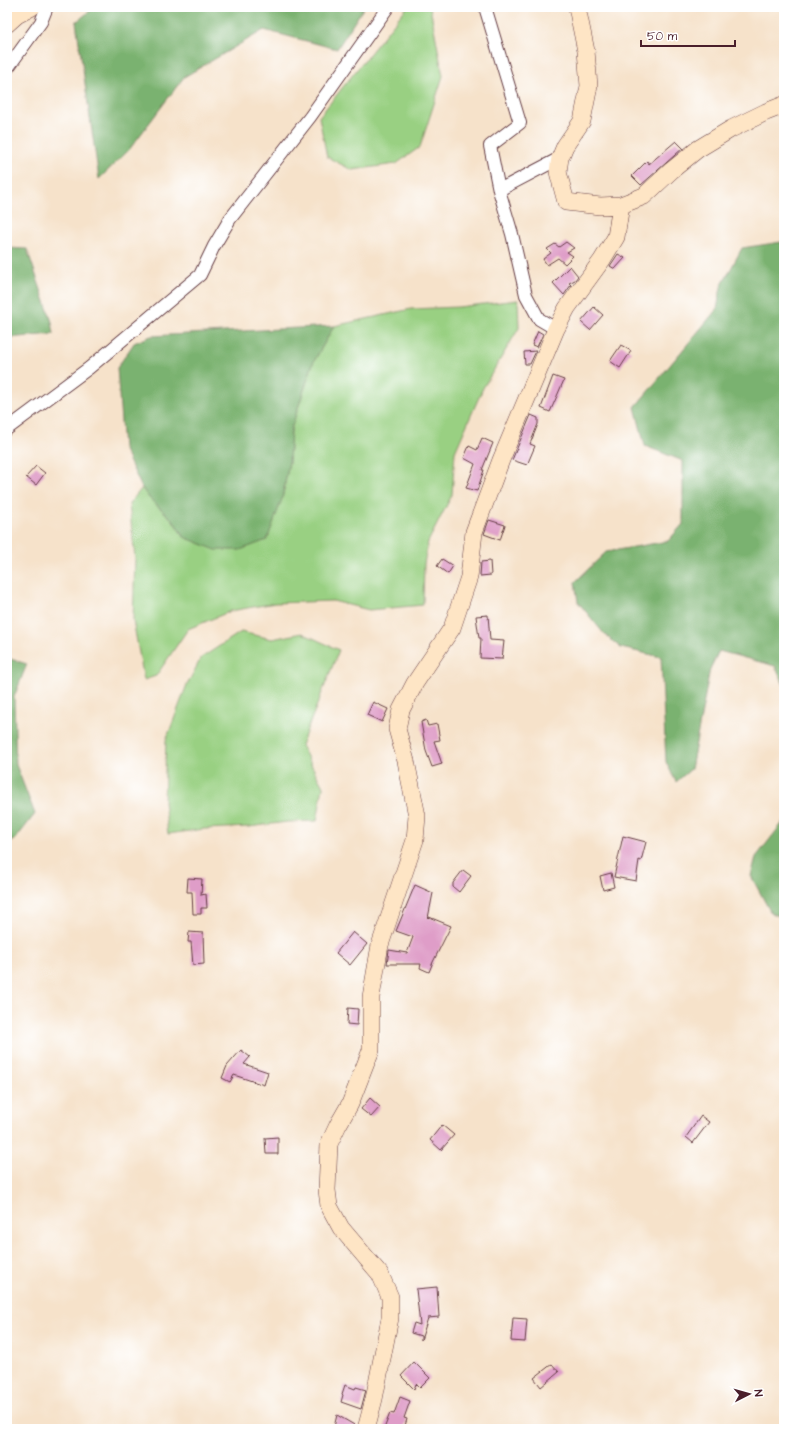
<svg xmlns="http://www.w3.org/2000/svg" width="791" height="1436" viewBox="0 0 791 1436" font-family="'Architects Daughter',sans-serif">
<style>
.green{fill:#99d082;stroke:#727856}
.forest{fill:#7ab270;stroke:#62684e}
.building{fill:#df9dc8}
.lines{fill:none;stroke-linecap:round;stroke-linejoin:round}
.minor-casing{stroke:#643c43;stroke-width:14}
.secondary-casing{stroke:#643c43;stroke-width:18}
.minor{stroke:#fff;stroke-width:12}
.secondary{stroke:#fee5c5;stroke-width:17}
</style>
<rect width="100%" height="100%" fill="#fff"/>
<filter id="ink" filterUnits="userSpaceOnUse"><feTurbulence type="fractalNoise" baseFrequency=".025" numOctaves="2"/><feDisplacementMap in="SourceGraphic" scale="8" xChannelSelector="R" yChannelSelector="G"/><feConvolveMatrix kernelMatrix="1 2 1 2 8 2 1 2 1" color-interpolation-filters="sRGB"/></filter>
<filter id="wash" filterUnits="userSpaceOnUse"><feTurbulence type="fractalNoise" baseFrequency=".012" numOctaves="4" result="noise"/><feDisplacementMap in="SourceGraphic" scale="16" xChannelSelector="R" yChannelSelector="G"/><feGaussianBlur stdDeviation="0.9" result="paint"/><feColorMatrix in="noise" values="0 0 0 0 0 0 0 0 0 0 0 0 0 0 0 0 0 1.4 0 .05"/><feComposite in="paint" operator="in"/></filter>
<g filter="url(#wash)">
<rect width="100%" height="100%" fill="#f6e2ca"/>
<path class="green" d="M 407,7 L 430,7 L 443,76 L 420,147 L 396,164 L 352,170 L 327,157 L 319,117 Z
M 518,300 L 519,328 L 483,388 L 455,452 L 452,495 L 428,542 L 424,564 L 423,605 L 369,610 L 333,601 L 275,603 L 231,611 L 188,629 L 156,676 L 144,680 L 133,620 L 135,558 L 129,504 L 142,488 L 150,499 L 172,519 L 184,537 L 282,499 L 289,462 L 291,429 L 313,363 L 334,326 L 411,309 L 458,307 Z
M 241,632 L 272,639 L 302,633 L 339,650 L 301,745 L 323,787 L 317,821 L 287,822 L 249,827 L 204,829 L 168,834 L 164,802 L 166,740 L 176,714 L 186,687 L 201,658 Z"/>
<path class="forest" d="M 95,7 L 364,7 L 337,49 L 264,30 L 184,77 L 129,150 L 99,179 L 76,22 Z
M 781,242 L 784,248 L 784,685 L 775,666 L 719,651 L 710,669 L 691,769 L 676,782 L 666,762 L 661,657 L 621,648 L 605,635 L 578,602 L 575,582 L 606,552 L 668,541 L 683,524 L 683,461 L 645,446 L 635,407 L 717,309 L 721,287 L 742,248 Z
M 7,248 L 27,249 L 52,322 L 54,334 L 7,338 Z
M 334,326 L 313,363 L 291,429 L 289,462 L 282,499 L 267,540 L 240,550 L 216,550 L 184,537 L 172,519 L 150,499 L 142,488 L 123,448 L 117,368 L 134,343 L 151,336 Z
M 7,658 L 27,664 L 14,697 L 16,765 L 35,814 L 15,840 L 7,842 Z
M 784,821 L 784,918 L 771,913 L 751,876 L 756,857 Z"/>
<g id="blocks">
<path class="building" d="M 676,141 L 683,148 L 641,185 L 632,176 L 647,161 L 649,164 Z
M 566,242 L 574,248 L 567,252 L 573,256 L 565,264 L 558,258 L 547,265 L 543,259 L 551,253 L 547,249 L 555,244 L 559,247 Z
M 618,254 L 625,258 L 615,269 L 610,266 Z
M 570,266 L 578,276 L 575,280 L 569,283 L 571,285 L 564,295 L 553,283 Z
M 594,307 L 603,315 L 590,330 L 581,322 Z
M 538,331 L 543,334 L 537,347 L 532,345 Z
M 621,345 L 631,351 L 620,368 L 610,361 Z
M 536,351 L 530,364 L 525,364 L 524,352 Z
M 553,376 L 564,380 L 550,412 L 541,408 Z
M 531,415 L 538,418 L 538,424 L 530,444 L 535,446 L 527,465 L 512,460 Z
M 482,438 L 493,443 L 482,470 L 484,470 L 477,491 L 466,488 L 475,464 L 464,458 L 469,446 L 477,450 Z
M 36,466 L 45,473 L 36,485 L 26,477 Z
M 489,520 L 505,525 L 500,540 L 484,534 Z
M 442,559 L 453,566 L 448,574 L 437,566 Z
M 490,561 L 491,575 L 480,576 L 481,562 Z
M 488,615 L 490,640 L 504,641 L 502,659 L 480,658 L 481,638 L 479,638 L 476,616 Z
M 373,702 L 388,709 L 382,722 L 367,715 Z
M 426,720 L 428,726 L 437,724 L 440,740 L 434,741 L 442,764 L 432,767 L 426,751 L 421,722 Z
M 623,836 L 646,842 L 641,861 L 639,860 L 636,881 L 614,877 Z
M 463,870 L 471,876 L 459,892 L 453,887 L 453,883 Z
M 611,873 L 614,887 L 603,890 L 600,876 Z
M 188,878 L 202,879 L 201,895 L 206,894 L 207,908 L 201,908 L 201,914 L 193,914 L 192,892 L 187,892 Z
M 415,885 L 433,893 L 428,918 L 429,917 L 451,926 L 433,962 L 429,972 L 420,968 L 421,964 L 387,964 L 389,950 L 407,953 L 413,937 L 396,931 Z
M 189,932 L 203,933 L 204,964 L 193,965 L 191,942 L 188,942 Z
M 353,932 L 367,944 L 350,965 L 336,953 Z
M 348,1008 L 358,1009 L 357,1025 L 347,1024 Z
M 241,1050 L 250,1057 L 244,1064 L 268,1072 L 264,1085 L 234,1075 L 230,1082 L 222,1078 L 227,1066 Z
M 370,1098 L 380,1107 L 371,1117 L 361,1109 Z
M 701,1116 L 709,1122 L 693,1143 L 686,1137 Z
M 442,1125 L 454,1135 L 441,1150 L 430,1140 Z
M 278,1137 L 278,1154 L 266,1154 L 265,1138 Z
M 437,1287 L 439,1317 L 428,1318 L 421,1340 L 421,1336 L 411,1333 L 414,1323 L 420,1325 L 416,1289 Z
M 513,1318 L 527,1319 L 525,1342 L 511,1341 Z
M 414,1362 L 430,1378 L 420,1388 L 416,1384 L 414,1389 L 401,1376 Z
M 552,1364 L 559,1372 L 541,1387 L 534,1378 Z
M 345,1385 L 355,1389 L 356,1387 L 366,1390 L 361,1409 L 341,1402 L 343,1395 L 342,1394 Z
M 400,1397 L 410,1401 L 404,1418 L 407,1419 L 404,1429 L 384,1429 L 390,1413 L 394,1414 Z
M 337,1415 L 356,1426 L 356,1429 L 342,1429 L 334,1427 Z"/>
</g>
</g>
<g filter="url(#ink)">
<use href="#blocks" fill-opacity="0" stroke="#643c43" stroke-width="1"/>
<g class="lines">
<defs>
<path id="minor" d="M 485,7 L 520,123 L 490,146 L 499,190 L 560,158
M 7,69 L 41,22 L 47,7
M 499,190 L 512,234 L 526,295 L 539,319 L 556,329
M 7,429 L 89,368 L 200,275 L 214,246 L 230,219 L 310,117 L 388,7"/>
<path id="secondary" d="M 577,7 L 586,51 L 589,86 L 582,121 L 565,146 L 560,158 L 558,172 L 566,202 L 600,206 L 621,205 L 644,196 L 672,170 L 698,149 L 731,129 L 766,112 L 784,105
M 7,24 L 17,15 L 32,7
M 366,1429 L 374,1399 L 390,1318 L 390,1297 L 380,1274 L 341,1228 L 329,1206 L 327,1190 L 329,1144 L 338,1125 L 350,1104 L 371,1050 L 371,997 L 380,945 L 415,840 L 417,816 L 406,761 L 397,729 L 401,710 L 415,683 L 452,628 L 469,577 L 474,532 L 501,460 L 556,329 L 567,308 L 602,260 L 616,237 L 621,205"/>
</defs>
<use href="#minor" class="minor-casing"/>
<use href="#secondary" class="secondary-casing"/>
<use href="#minor" class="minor"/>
<use href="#secondary" class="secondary"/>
</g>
</g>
<rect width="791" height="1436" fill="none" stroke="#fff" stroke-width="24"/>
<g transform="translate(749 1394) rotate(84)" stroke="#ffffff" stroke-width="3" paint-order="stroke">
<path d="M0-3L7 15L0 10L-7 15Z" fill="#4a1f2b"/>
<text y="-6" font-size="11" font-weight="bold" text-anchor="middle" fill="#4a1f2b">N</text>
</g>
<path d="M641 40v6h94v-6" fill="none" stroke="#4a1f2b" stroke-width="2"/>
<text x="647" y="40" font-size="12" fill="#4a1f2b" stroke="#ffffff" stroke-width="3" paint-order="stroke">50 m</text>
</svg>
